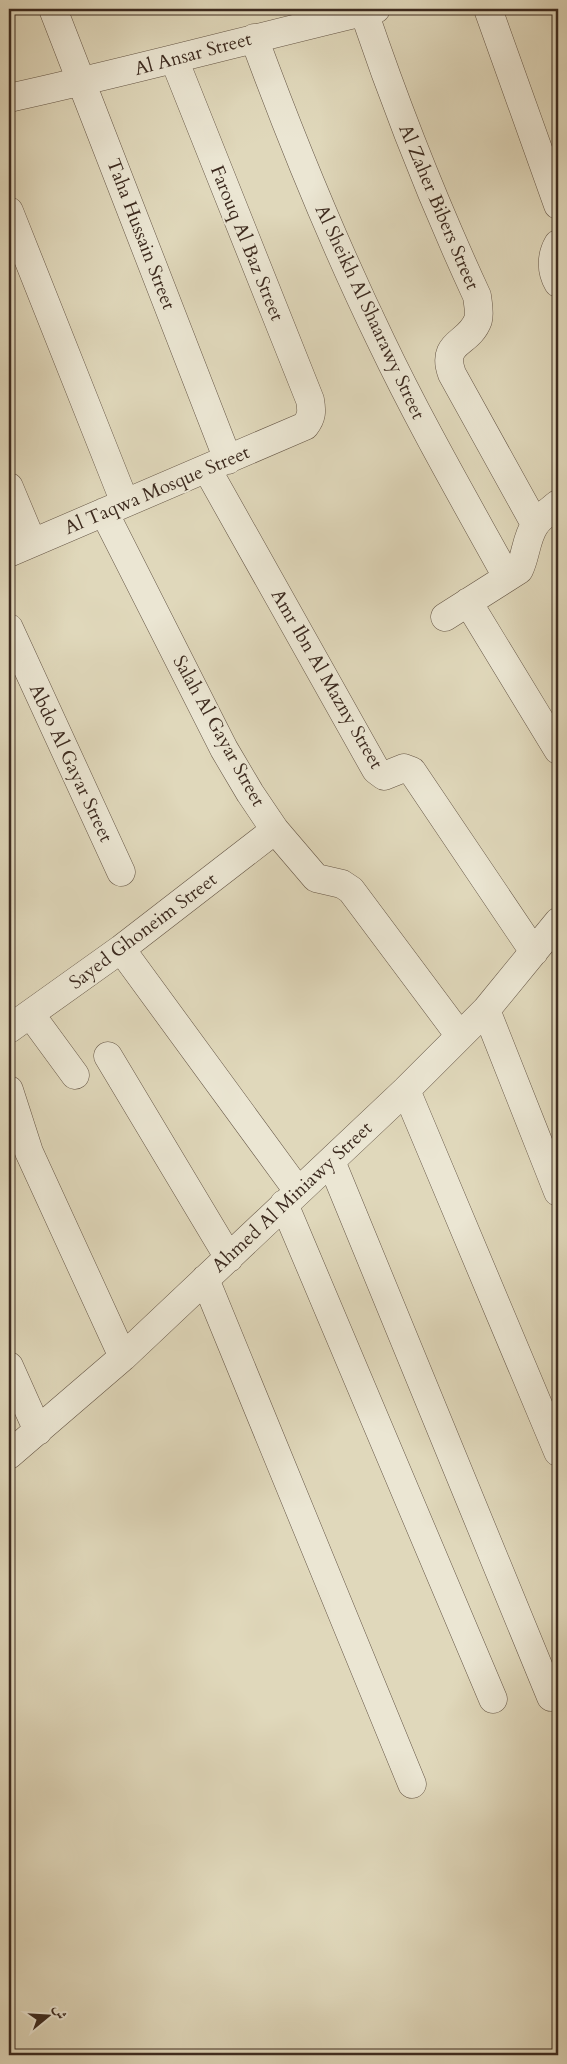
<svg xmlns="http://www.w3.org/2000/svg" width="567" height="2064" viewBox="0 0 567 2064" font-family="Cardo,Amiri,serif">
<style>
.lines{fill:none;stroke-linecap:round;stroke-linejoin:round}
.minor-casing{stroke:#655646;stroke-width:29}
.minor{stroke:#ebe6d3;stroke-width:28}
.labels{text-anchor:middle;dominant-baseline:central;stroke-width:4;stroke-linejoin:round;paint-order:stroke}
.street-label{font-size:19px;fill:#3c2a1f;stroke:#ebe6d3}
</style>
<rect width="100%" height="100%" fill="#e0d8bb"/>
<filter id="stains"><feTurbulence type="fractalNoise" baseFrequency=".004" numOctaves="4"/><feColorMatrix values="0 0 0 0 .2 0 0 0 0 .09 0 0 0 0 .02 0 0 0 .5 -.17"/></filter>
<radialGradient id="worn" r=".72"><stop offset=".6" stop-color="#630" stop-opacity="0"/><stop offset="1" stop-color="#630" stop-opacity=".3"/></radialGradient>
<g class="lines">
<defs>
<path id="minor" d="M 53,9 L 228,460
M 488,9 L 558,205
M 364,12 C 397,109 434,203 477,296 C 478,304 480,313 478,320 C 469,345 440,341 452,374 L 535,524
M 254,38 C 292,141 333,242 381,341 C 419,421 464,499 507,577
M 9,98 C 132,71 254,38 376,9
M 9,211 L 125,503
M 558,244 C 551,256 551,271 558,283
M 207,469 L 376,770 L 384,776 L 404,768 L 412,771 L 534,952
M 9,487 L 32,542
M 104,512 L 224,749 L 250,793 L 275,830 L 316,878 L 342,884 L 351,890 L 460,1036
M 9,553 L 305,426 C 312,417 312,411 310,400 L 174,59
M 468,602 L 558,750
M 445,617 L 519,570 C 526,556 526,538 535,525 C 540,517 551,510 558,504
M 9,628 L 121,872
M 121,949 L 298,1191
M 486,1010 L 558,1192
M 31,1015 L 75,1075
M 9,1029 L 121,949 L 275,830
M 108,1056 L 229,1258
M 9,1090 L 29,1152 L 123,1357
M 406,1090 L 558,1452
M 331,1161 L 551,1697
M 284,1204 L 493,1699
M 205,1279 L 412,1784
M 9,1366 L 38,1431
M 9,1455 L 123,1357 L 406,1090 L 486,1010 L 558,922"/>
</defs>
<use href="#minor" class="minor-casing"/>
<use href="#minor" class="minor"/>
</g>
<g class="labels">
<g class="street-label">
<text transform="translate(193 54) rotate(-15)">Al Ansar Street</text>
<text transform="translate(439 207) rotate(67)">Al Zaher Bibers Street</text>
<text transform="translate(141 234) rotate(69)">Taha Hussain Street</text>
<text transform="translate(247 243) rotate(68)">Farouq Al Baz Street</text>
<text transform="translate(370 312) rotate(65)">Al Sheikh Al Shaarawy Street</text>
<text transform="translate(157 490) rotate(-23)">Al Taqwa Mosque Street</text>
<text transform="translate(327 679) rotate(60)">Amr Ibn Al Mazny Street</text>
<text transform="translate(219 731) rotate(61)">Salah Al Gayar Street</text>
<text transform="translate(71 763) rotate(65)">Abdo Al Gayar Street</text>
<text transform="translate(143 931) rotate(-37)">Sayed Ghoneim Street</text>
<text transform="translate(292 1197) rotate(-43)">Ahmed Al Miniawy Street</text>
</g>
</g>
<rect width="567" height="2064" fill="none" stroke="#e0d8bb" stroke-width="30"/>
<rect x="10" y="10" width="547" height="2044" fill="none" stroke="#3c2a1f" stroke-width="2.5"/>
<rect x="15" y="15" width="537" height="2034" fill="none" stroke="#3c2a1f"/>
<g transform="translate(48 2016) rotate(72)" stroke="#ebe6d3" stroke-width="4" paint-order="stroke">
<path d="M0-4L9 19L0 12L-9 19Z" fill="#3c2a1f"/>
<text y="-8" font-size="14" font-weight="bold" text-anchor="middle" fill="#3c2a1f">ش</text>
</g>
<rect width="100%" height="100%" filter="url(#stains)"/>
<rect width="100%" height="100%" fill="url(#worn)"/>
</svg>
